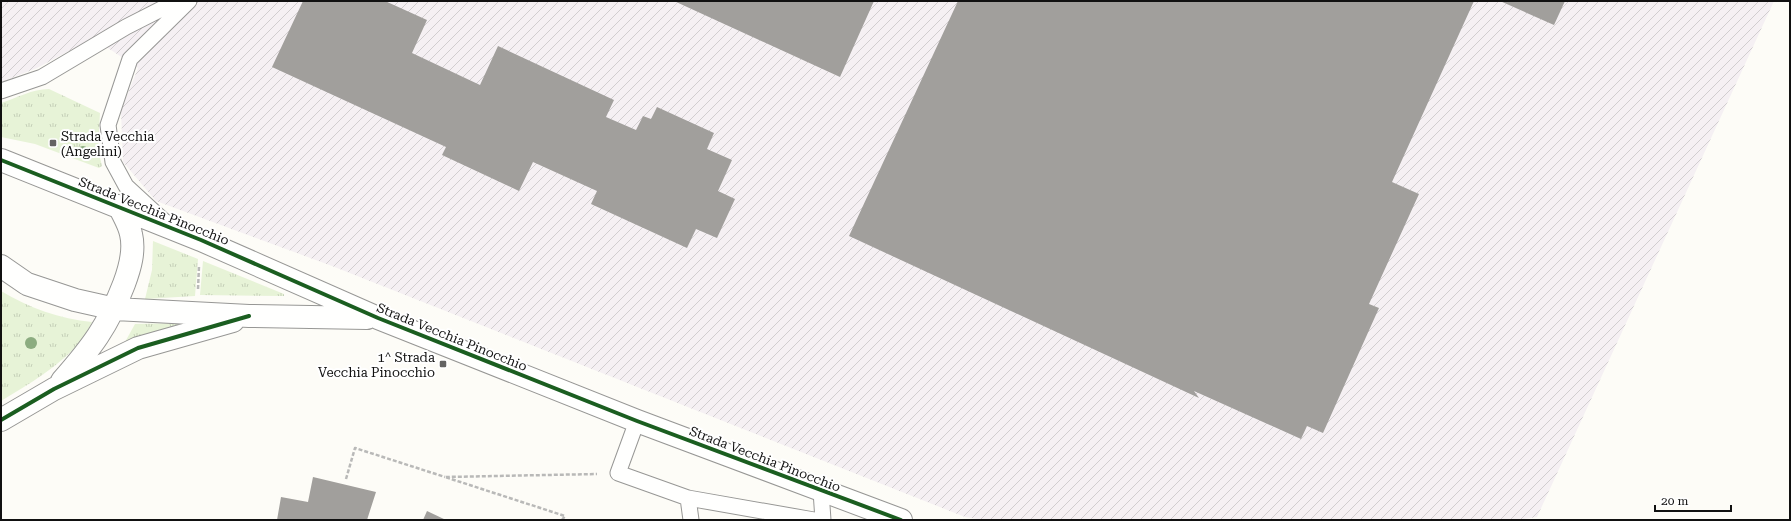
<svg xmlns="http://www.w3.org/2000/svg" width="1791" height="521" viewBox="0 0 1791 521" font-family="'Roboto Serif',serif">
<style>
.industrial{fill:url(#industrial-furrows)}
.grass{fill:url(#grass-tufts)}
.building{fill:#a19f9c}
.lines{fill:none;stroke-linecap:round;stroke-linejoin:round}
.service-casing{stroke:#979795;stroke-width:17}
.tertiary-casing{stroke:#979795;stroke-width:24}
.path{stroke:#b9b9b8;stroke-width:2.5;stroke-dasharray:4 2;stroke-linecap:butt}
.service{stroke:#fffffe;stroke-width:15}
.tertiary{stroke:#fffffe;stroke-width:22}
.cycleway-casing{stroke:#fff;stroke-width:6}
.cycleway{stroke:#1b5e20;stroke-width:4}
.tree{fill:#8cac80}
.poi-dot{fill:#646362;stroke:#fff;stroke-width:1.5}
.labels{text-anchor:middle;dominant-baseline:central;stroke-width:4;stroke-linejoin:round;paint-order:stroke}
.poi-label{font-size:13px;fill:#111;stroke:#fff;text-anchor:start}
.street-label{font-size:13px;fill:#111;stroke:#fff}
</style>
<defs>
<pattern id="industrial-furrows" width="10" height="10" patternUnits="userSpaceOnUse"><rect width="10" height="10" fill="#f5f0f3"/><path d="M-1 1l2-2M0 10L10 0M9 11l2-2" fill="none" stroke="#d1cdcf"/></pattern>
<pattern id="grass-tufts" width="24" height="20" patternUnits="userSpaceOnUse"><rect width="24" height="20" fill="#e7f3d7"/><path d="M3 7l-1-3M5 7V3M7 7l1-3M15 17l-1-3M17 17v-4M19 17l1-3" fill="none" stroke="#c5cfb8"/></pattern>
</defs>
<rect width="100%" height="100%" fill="#fdfcf7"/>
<path class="industrial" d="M 1,1 L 1774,1 L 1537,517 L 1518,520 L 983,520 L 965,517 L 332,266 L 156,201 L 123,162 L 121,111 L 138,68 L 93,38 L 37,68 L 1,82 Z"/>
<path class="grass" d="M 49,89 L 100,113 L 98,149 L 102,166 L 99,168 L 35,144 L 1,137 L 1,103 C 17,98 32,89 49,89 Z
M 153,241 L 198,259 L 195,296 L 145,299 L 152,270 Z
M 203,261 L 284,294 L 284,296 L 200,295 Z
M 1,291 C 29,308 60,319 92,322 C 89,328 85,335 81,341 C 60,366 29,384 1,401 Z
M 183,323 L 125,342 L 135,324 Z"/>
<path class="building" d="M 303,1 L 385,1 L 427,20 L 412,53 L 480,85 L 498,46 L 614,100 L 606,117 L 636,130 L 643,116 L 651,119 L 657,107 L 714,133 L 707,149 L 732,160 L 718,191 L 735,199 L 717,238 L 696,229 L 687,248 L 591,204 L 597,191 L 533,162 L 519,191 L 442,155 L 446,147 L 272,67 Z
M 674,1 L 874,1 L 840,77 Z
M 958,1 L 1474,1 L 1392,182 L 1419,194 L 1369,304 L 1379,308 L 1323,433 L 1307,426 L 1301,439 L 1194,391 L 1199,398 L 849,236 Z
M 1500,1 L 1565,1 L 1554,25 Z
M 313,477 L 376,492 L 367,520 L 277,520 L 281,497 L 308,502 Z
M 427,511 L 446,520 L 423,520 Z"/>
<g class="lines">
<defs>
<path id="service" d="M 1,91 L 42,77 L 126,27 L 177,1
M 164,221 L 126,186 L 113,162 L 108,125 L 130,59 L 189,1
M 637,421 L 618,473 L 688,498 L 691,520
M 821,491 L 823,520
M 688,498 L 814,520"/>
<path id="tertiary" d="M 1,160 L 201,240 L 378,318 L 637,421 L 901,520
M 1,266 L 27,284 L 75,300 L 115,309 L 249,316 L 367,318
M 62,381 C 91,348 108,326 124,284 C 130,268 135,251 131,234 C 129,224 123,215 119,206
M 1,420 L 54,389 L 138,348 L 233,321"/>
</defs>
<use href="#service" class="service-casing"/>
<use href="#tertiary" class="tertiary-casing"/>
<path class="path" d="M 198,289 L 199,266
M 346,479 L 355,448 L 445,477
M 562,520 L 565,516 L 445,477 L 597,474"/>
<use href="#service" class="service"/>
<use href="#tertiary" class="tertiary"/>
<defs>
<path id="cycleway" d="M 1,160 L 201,240 L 378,318 L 637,421 L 901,520
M 1,420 L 54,389 L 138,348 L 249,316"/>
</defs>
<use href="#cycleway" class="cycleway-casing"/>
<use href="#cycleway" class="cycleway"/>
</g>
<g class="tree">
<circle cx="83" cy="152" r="6"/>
<circle cx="31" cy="343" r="6"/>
</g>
<g class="poi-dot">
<rect x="49" y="139" width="8" height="8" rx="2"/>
<rect x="439" y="360" width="8" height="8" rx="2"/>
</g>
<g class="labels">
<g class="poi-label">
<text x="61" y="136">Strada Vecchia<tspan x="61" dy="15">(Angelini)</tspan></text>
<text x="435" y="357" text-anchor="end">1^ Strada<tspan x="435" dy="15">Vecchia Pinocchio</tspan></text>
</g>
<g class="street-label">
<text transform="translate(154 211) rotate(22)">Strada Vecchia Pinocchio</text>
<text transform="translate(452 337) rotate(22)">Strada Vecchia Pinocchio</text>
<text transform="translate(765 459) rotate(21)">Strada Vecchia Pinocchio</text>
</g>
</g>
<rect width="1791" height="521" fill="none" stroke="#111111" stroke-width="4"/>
<path d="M1655 505v6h76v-6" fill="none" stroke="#111111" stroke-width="2"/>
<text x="1661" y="505" font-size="12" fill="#111111" stroke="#ffffff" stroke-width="3" paint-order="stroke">20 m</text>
</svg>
